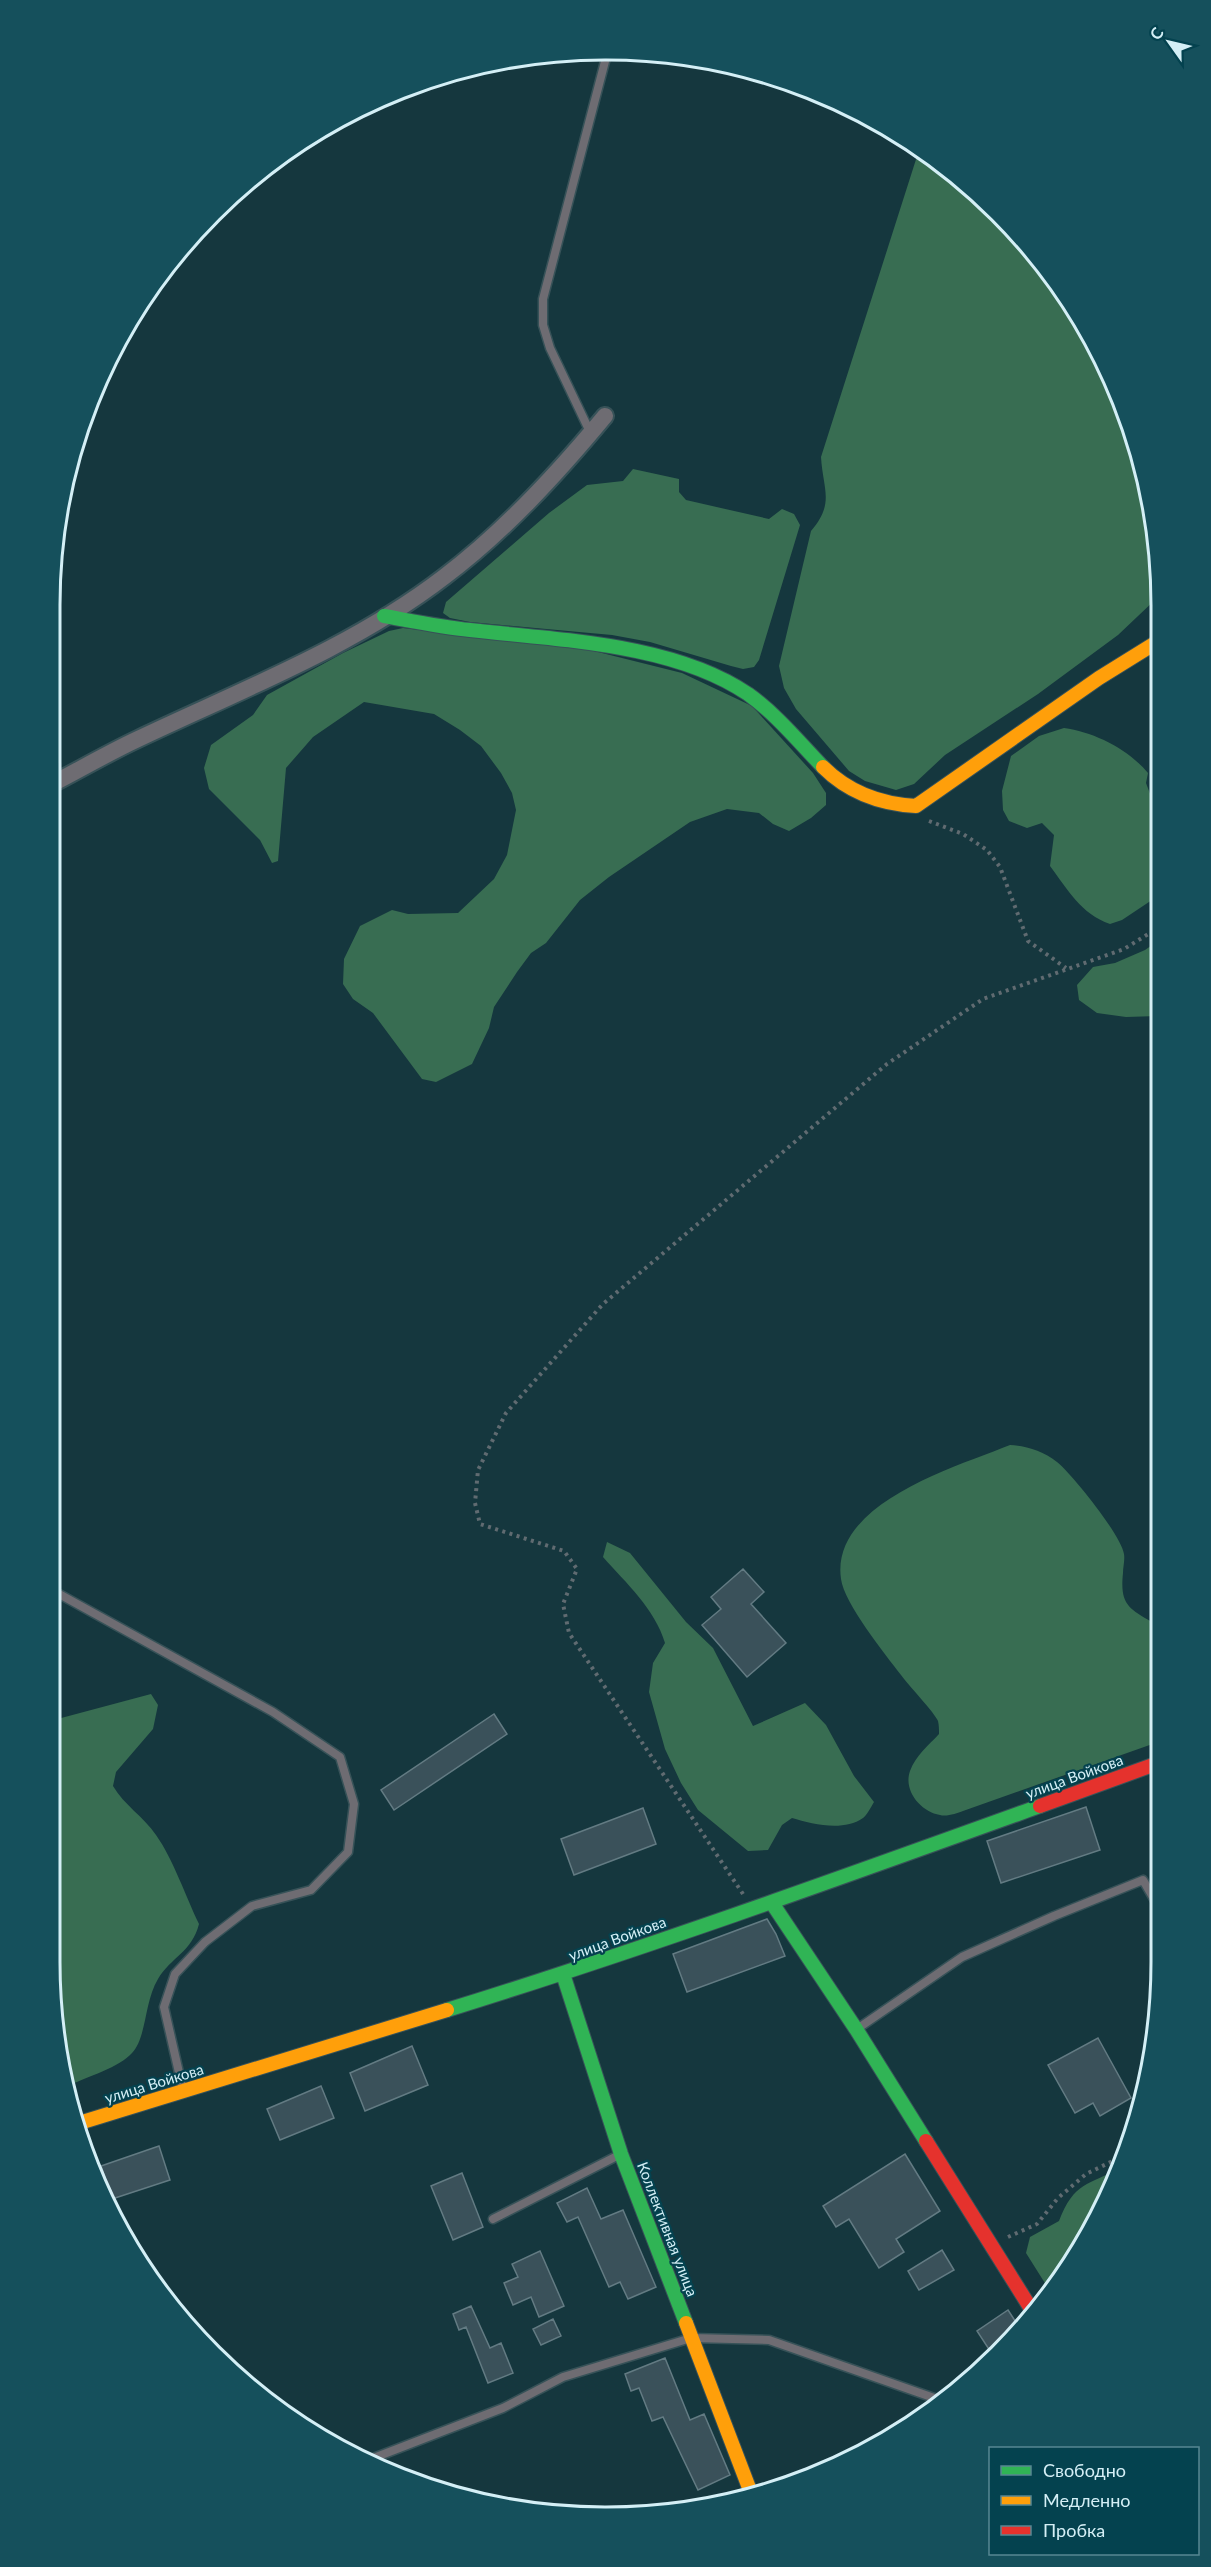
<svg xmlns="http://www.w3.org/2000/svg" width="1211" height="2567" viewBox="0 0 1211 2567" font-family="Lato,sans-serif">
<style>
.forest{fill:#386d52}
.building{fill:#3a515a;stroke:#637b83;stroke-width:1.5}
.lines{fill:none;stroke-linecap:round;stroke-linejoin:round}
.lane-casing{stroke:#375258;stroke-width:11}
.street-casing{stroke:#375258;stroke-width:20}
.fast-casing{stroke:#375258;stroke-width:16}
.slow-casing{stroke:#375258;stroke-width:16}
.jam-casing{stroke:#375258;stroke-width:16}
.path{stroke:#606b71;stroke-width:4;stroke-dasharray:3 4.5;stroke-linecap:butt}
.lane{stroke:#6e6c72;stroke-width:8}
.street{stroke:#6e6c72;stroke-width:16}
.fast{stroke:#30b455;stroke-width:14}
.slow{stroke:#ff9f0a;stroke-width:14}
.jam{stroke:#e5322d;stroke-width:14}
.labels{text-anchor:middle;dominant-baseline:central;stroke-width:4.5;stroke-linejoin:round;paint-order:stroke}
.street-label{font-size:15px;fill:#d4eff6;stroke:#04424f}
.rim{fill:none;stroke:#d4eff6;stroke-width:3}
</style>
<rect width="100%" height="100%" fill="#15373e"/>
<path class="forest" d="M 919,150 L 944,164 L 1046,267 L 1119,392 L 1157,533 L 1157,598 L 1118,635 L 1038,694 L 945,755 L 914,784 L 896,790 L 865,781 L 849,771 L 796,709 L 784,688 L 779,666 L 811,531 C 835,503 823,490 821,457 Z
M 633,469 L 679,479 L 679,492 L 686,500 L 769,519 L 782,509 L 794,514 L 800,525 L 759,660 L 754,667 L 743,669 L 731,666 L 650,642 L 612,635 L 470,622 L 450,618 L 443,613 L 446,602 L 549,513 L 587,485 L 623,481 Z
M 403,628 L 590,650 L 682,673 L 752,706 L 813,773 L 826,793 L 826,805 L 811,818 L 789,831 L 773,824 L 759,813 L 727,809 L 690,822 L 609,877 L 580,900 L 546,943 L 531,953 L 517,972 L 494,1007 L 489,1028 L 472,1064 L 436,1082 L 422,1079 L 373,1013 L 353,999 L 343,984 L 344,959 L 360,926 L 392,910 L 408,914 L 458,913 L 494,879 L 507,855 L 516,810 L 512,793 L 501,773 L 481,746 L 460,730 L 434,714 L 364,702 L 313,737 L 286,768 L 278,861 L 272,863 L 260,840 L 209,789 L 204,768 L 211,745 L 253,715 L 267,695 L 343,653 L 389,631 Z
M 1064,728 C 1094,732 1128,749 1148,773 L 1146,783 L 1158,815 L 1158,896 L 1122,920 L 1110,924 C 1081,914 1068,890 1050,866 L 1054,835 L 1042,823 L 1027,828 L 1009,821 L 1003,810 L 1002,791 L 1011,756 L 1039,736 Z
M 1158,941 L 1158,1016 L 1126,1017 L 1097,1013 L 1079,1000 L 1077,985 L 1093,967 L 1115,963 L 1145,950 Z
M 1010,1445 C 1027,1446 1043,1451 1057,1462 C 1072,1474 1121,1535 1124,1554 C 1125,1560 1123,1567 1123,1573 C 1120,1603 1127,1608 1152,1622 L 1160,1618 L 1161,1741 L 963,1811 C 957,1813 947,1817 940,1815 C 921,1812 903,1791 910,1771 C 916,1755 928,1746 939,1734 C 939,1730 939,1725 938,1721 C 935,1713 908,1685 901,1675 C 885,1654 844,1603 841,1579 C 830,1503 956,1467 1010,1445 Z
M 607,1542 L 630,1553 L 686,1622 L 713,1648 L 753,1726 L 805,1703 L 826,1725 L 854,1776 L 874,1802 C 871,1807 867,1815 863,1818 C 843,1832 812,1824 792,1818 L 782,1825 L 768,1850 L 748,1851 L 698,1810 L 681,1783 L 665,1749 L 649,1692 L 653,1663 L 665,1643 C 655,1609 626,1583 603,1557 Z
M 151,1694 L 158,1705 L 153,1729 L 116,1772 L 113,1786 C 124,1805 144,1817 156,1835 C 173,1859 186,1897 199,1924 C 192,1952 171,1957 158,1979 C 144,2002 147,2037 132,2053 C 120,2067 87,2077 70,2085 L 50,1961 L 50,1721 Z
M 1121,2168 L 1119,2174 L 1048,2288 L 1026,2253 L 1030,2237 L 1059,2221 C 1074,2182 1088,2185 1121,2168 Z"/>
<path class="building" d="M 743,1569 L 764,1592 L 751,1604 L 786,1643 L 747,1677 L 702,1625 L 721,1609 L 711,1597 Z
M 494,1714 L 507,1734 L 394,1810 L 381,1790 Z
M 1086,1807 L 1100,1850 L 1001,1883 L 987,1841 Z
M 643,1808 L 656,1844 L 574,1875 L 561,1839 Z
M 767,1919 L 776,1934 L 785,1956 L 687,1992 L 673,1954 Z
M 1098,2038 L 1131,2098 L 1100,2116 L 1093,2103 L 1075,2113 L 1048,2065 Z
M 412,2046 L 428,2085 L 365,2111 L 350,2073 Z
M 321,2086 L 334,2118 L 280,2140 L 267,2109 Z
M 159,2146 L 170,2180 L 112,2199 L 101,2166 Z
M 905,2154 L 940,2211 L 896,2239 L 904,2252 L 879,2268 L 849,2219 L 836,2227 L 823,2206 Z
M 462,2173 L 483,2227 L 453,2240 L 431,2186 Z
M 587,2188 L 601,2219 L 623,2210 L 656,2287 L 628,2299 L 620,2282 L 609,2287 L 578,2217 L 567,2222 L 557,2203 Z
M 942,2250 L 954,2270 L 919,2290 L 908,2271 Z
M 540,2251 L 564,2306 L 539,2317 L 531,2297 L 513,2305 L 504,2283 L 518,2277 L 512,2264 Z
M 471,2306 L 490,2348 L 501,2343 L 513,2373 L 488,2383 L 466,2327 L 459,2330 L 453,2314 Z
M 1008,2310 L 1021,2330 L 992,2354 L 977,2331 Z
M 553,2319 L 561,2336 L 541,2345 L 533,2329 Z
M 665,2358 L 690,2420 L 704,2414 L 730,2475 L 698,2490 L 663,2417 L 652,2421 L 639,2388 L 631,2391 L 625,2374 Z"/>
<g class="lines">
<defs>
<path id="lane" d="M 591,434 L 550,348 L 543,325 L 543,299 L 608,50
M 50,1589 L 273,1712 L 340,1757 L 354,1804 L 348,1852 L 311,1890 L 252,1906 L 205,1942 L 175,1974 L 164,2007 L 183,2090
M 857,2029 L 962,1957 L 1054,1916 L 1143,1880 L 1161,1911
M 493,2219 L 619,2155
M 371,2459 L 503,2408 L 563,2377 L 691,2338 L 769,2340 L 937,2399"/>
<path id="street" d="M 50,785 C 79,770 108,753 138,739 C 241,690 353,647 444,577 C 504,532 557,474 605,416"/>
<path id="fast" d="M 384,616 C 412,621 441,627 470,630 C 557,640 673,643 748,694 C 776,714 799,742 823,767
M 772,1903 L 856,2029 L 926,2141
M 563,1974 L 621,2154 L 686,2323
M 447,2010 C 647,1948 843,1877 1040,1806"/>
<path id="slow" d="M 823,767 C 849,793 880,804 916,806 L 1099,678 L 1157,642
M 76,2124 L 447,2010
M 686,2323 L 751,2493"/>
<path id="jam" d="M 1040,1806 L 1161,1762
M 926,2141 L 1033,2312"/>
</defs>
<use href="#lane" class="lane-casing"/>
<use href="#street" class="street-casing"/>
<use href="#fast" class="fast-casing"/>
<use href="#slow" class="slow-casing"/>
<use href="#jam" class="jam-casing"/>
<path class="path" d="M 929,821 L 963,834 L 987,850 L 1000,867 L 1028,941 L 1066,968
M 743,1894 L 569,1633 L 563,1604 L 577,1569 L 564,1551 L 480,1524 L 475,1503 L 478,1470 L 506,1413 L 603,1304 L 887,1064 L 983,999 L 1124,949 L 1158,928
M 1008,2237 L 1037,2224 L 1058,2198 L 1086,2174 L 1121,2157 L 1126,2152"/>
<use href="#lane" class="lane"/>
<use href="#street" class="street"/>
<use href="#fast" class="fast"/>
<use href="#slow" class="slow"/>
<use href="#jam" class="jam"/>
</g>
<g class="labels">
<g class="street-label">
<text transform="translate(1074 1776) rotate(-20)">улица Войкова</text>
<text transform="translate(617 1938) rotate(-20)">улица Войкова</text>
<text transform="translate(154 2083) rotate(-17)">улица Войкова</text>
<text transform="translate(668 2229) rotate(69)">Коллективная улица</text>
</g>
</g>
<path d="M0 0H1211V2567H0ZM605 60H606A545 545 0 0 1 1151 605V1962A545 545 0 0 1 606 2507H605A545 545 0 0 1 60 1962V605A545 545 0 0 1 605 60Z" fill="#15505c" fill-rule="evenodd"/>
<path class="rim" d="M605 60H606A545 545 0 0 1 1151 605V1962A545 545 0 0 1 606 2507H605A545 545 0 0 1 60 1962V605A545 545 0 0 1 605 60Z"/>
<rect x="989" y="2447" width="210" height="108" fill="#04424f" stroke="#578792" stroke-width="1.5"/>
<rect x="1001" y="2466" width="30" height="9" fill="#30b455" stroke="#578792" stroke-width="1.5"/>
<text x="1043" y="2477" font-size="18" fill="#d4eff6">Свободно</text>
<rect x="1001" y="2496" width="30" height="9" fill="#ff9f0a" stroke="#578792" stroke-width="1.5"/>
<text x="1043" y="2507" font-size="18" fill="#d4eff6">Медленно</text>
<rect x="1001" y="2526" width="30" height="9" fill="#e5322d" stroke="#578792" stroke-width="1.5"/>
<text x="1043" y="2537" font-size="18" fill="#d4eff6">Пробка</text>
<g transform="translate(1169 42) rotate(304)" stroke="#04424f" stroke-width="4.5" paint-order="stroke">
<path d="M0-4.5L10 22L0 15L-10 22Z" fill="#d4eff6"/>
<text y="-9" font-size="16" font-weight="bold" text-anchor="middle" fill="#d4eff6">С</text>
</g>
</svg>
